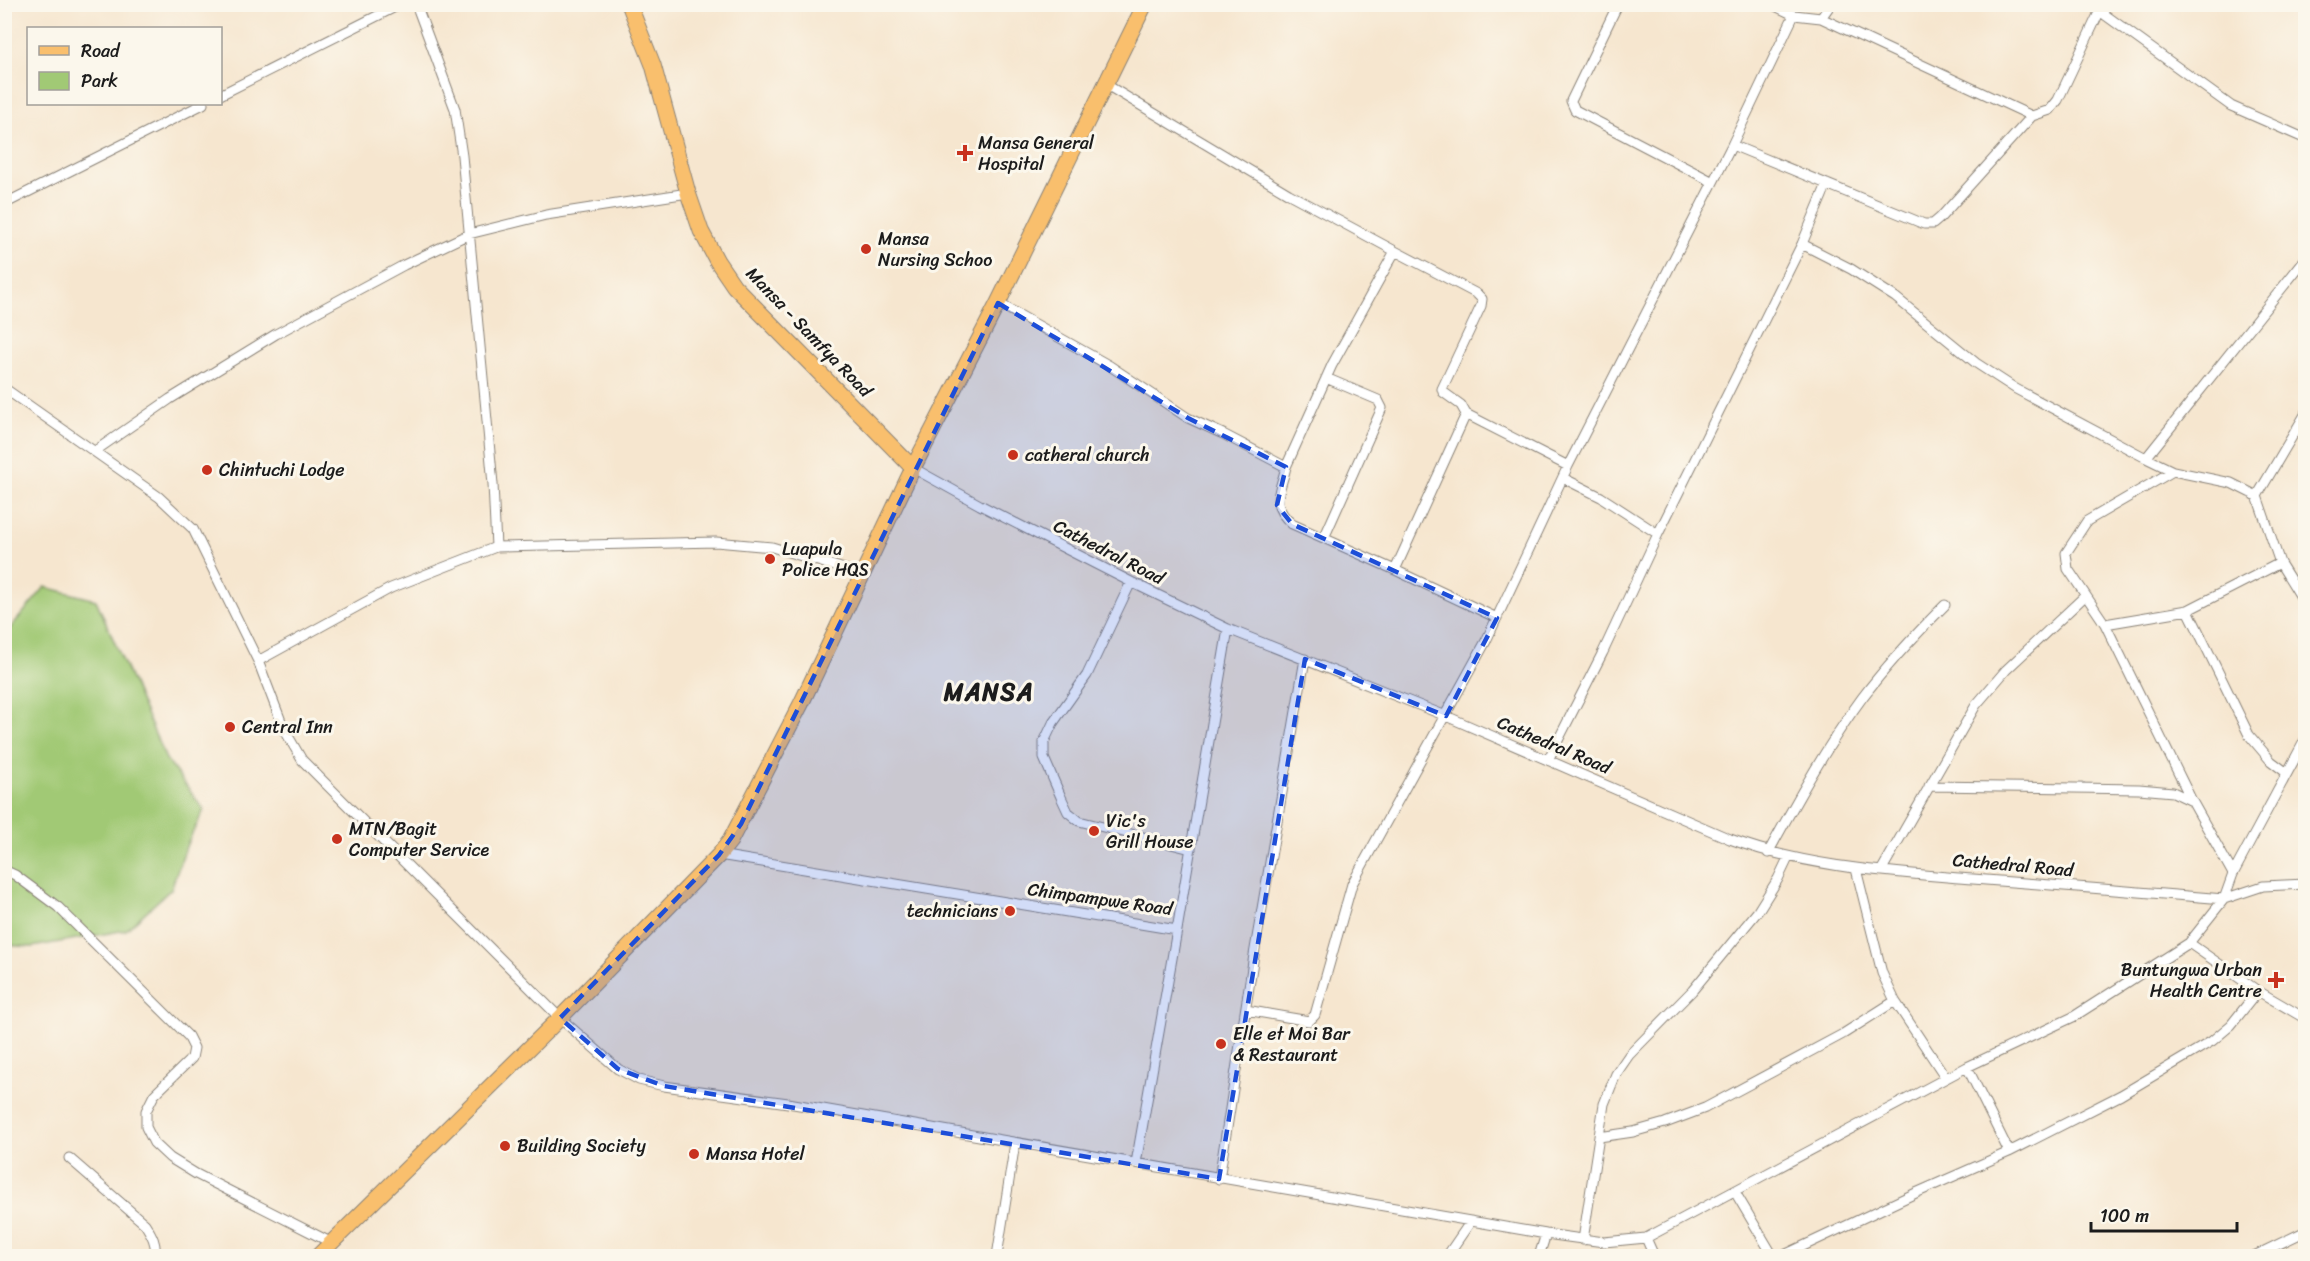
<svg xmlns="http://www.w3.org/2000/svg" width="2310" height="1261" viewBox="0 0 2310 1261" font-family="Sriracha,sans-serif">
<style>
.green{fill:#a1c975;stroke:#5e7248;stroke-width:1.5}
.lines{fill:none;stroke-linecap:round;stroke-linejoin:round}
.minor-casing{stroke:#898176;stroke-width:11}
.primary-casing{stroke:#898176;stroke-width:17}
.minor{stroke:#fff;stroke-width:9}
.primary{stroke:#f9bf6d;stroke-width:15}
.marked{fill:#1d4ed8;fill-opacity:0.2;stroke:#1d4ed8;stroke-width:4.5;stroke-dasharray:12 8;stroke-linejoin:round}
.poi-dot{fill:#c8321e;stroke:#fbf7ec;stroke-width:2}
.labels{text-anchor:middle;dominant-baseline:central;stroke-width:6;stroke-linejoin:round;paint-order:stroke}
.poi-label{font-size:18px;fill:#1c1c1c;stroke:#fbf7ec;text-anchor:start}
.street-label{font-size:18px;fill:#1c1c1c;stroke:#fbf7ec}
.district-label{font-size:24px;font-weight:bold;letter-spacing:1.5px;fill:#1c1c1c;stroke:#fbf7ec}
</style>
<rect width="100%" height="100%" fill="#fbf7ec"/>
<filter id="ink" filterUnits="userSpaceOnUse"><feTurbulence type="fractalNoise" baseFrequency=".0167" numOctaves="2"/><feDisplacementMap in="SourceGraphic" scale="12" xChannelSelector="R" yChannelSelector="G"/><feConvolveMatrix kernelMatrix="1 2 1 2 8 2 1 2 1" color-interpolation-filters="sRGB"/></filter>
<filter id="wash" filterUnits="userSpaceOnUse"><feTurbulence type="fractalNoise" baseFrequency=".008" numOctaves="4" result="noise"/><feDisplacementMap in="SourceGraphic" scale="24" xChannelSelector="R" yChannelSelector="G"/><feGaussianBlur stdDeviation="1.35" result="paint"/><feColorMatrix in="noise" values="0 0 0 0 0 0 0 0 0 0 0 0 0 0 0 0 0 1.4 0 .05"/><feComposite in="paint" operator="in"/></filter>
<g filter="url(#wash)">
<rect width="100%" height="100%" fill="#f6e6cf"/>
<path class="green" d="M 45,587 L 96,600 L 166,759 L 204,810 L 187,844 L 171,889 L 126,930 L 32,947 L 5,945 L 5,634 Z"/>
</g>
<g filter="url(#ink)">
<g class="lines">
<defs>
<path id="minor" d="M 1618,4 L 1571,101 L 1575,110 L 1713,182
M 2090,4 L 2231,106 L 2306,139
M 1821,18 L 1831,4
M 1105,84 L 1289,194 L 1395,251 L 1332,365 L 1286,467
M 220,95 L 401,4
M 2032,116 L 2050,110 L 2058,100 L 2103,4
M 1732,145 L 1924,224 L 1933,224 L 1940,218 L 2032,116 L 1821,18 L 1794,15
M 4,204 L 203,104
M 1802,244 L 1851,269 L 1895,297 L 1976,363 L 2016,389 L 2146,458 L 2173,471
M 1395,251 L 1477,294 L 1482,299 L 1481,306 L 1442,389 L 1443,392 L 1461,405 L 1466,414 L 1568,466
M 998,303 L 1110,366 L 1188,418 L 1223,434 L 1286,467 C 1280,493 1269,504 1292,524 L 1395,570 L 1497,618
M 4,388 L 159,497 L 193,529 L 258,661 L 284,729 L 302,760 L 560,1018 L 618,1069 L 639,1080 L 664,1086 L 788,1103 L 1546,1234 L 1604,1242 L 1646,1238 L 1967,1067 L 2073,1017 L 2189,943 L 2224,899 L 2233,874 L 2306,738
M 95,451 L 170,399 L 276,334 L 404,265 L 469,234 L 546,215 L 688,193
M 2146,458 L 2306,258
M 913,468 L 980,505 L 1131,582 L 1228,629 L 1446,716 L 1730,839 C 1808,868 1890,872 1973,879 C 2057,885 2140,892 2224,899 L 2263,886 L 2306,884
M 1563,478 L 1601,497 L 1658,534
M 2257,496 L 2306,413
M 1324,538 L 1382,408 L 1378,400 L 1326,378
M 496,547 L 716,542 L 772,547 L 864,575
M 1395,570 L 1466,414
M 1131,582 L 1087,675 L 1053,723 L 1044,742 L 1044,758 L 1061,797 L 1068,812 L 1079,821 L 1191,849
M 2298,592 L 2306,579
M 2188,610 L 2280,563 L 2306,605
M 2105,624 L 2068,569 L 2066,553 L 2087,521 L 2173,471 L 2231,483 L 2257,496 L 2280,563
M 258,661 L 391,588 L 496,547 L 493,484 L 462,156 L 455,109 L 416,4
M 1548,760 L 1603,652 L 1658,534 L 1802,244 L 1827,184
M 1929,786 L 2139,789 L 2173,792 L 2192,801
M 1768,853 C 1797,800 1826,747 1862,698 C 1887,665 1916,634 1945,605
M 719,855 L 1177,930 L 1228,629
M 1856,869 L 1882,973 L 1895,1001 L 1946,1078
M 4,870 L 15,875 L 58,907 L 188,1036 L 194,1048 L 192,1058 L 154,1095 L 146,1111 L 146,1127 L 154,1143 L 170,1158 L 196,1174 L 332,1243
M 1881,871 L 1976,705 L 2006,670 L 2085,596
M 2233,874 L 2192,801 L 2105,624 L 2188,610 L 2249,735 L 2271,761 L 2287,773
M 2189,943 L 2258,991 L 2306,1019
M 1246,1010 L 1309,1021 L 1315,1015 L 1352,884 L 1486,641 L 1568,466 L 1732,145 L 1794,15 L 1771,4
M 1967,1067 L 2009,1152
M 1599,1137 L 1633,1132 L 1665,1123 L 1705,1108 L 1843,1034 L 1895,1001
M 69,1158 L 145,1224 C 152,1235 157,1244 155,1256
M 1136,1163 L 1177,930
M 1219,1179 L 1254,955 L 1305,659
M 1735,1192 L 1773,1256
M 1646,1238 L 1654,1256
M 1583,1240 L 1604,1104 L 1616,1074 L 1629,1055 L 1692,991 L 1758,911 L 1778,879 L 1788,858
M 997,1256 L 1015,1143
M 1447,1256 L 1471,1221
M 1539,1256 L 1546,1234
M 1782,1256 L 1918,1192 L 2009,1152 L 2121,1095 L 2212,1041 L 2231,1025 L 2258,991
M 2254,1256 L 2306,1231"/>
<path id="primary" d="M 629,4 L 653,65 L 688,193 L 701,231 L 717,261 L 734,286 L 913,468
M 318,1256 L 560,1018 L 719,855 L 730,841 L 801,704 L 913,468 L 998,303 L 1145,4"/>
</defs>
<use href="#minor" class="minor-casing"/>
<use href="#primary" class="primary-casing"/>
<use href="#minor" class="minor"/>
<use href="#primary" class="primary"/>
</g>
</g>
<path class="marked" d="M 998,303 L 1188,418 L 1286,467 L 1277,505 L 1292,524 L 1497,618 L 1446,716 L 1305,659 L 1219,1179 L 664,1086 L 618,1069 L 560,1018 L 719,855 L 741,824 Z"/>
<g class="poi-dot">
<path d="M962 144h6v6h6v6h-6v6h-6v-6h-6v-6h6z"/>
<circle cx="866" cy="249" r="6"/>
<circle cx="1013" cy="455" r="6"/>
<circle cx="207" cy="470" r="6"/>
<circle cx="770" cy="559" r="6"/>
<circle cx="230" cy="727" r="6"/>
<circle cx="1094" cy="831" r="6"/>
<circle cx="337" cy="839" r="6"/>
<circle cx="1010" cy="911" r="6"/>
<path d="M2273 971h6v6h6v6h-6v6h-6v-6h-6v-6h6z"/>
<circle cx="1221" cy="1044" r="6"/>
<circle cx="505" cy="1146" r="6"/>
<circle cx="694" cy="1154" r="6"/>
</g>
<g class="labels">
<g class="poi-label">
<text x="978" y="143">Mansa General<tspan x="978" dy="21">Hospital</tspan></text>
<text x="878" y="239">Mansa<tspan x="878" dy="21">Nursing Schoo</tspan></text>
<text x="1025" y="455">catheral church</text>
<text x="219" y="470">Chintuchi Lodge</text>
<text x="782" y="549">Luapula<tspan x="782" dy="21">Police HQS</tspan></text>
<text x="242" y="727">Central Inn</text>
<text x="1106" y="821">Vic's<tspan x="1106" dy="21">Grill House</tspan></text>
<text x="349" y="829">MTN/Bagit<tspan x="349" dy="21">Computer Service</tspan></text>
<text x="998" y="911" text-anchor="end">technicians</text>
<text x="2262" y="970" text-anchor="end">Buntungwa Urban<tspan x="2262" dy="21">Health Centre</tspan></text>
<text x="1233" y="1034">Elle et Moi Bar<tspan x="1233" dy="21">&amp; Restaurant</tspan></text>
<text x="517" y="1146">Building Society</text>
<text x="706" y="1154">Mansa Hotel</text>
</g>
<g class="street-label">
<text transform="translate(809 332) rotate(46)">Mansa - Samfya Road</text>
<text transform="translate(1109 552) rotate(27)">Cathedral Road</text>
<text transform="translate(1554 745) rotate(23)">Cathedral Road</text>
<text transform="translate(2013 865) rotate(5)">Cathedral Road</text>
<text transform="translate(1100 899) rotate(8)">Chimpampwe Road</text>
</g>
<g class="district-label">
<text x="989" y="692">MANSA</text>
</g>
</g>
<rect width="2310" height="1261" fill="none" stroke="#fbf7ec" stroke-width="24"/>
<rect x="27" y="27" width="195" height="78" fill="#fbf7ec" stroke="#a29f99" stroke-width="1.5"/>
<rect x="39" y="46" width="30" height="9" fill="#f9bf6d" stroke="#a29f99" stroke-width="1.5"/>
<text x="81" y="57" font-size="18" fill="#1c1c1c">Road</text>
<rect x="39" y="72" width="30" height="18" fill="#a1c975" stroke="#a29f99" stroke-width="1.5"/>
<text x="81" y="87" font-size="18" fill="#1c1c1c">Park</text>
<path d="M2091 1222v9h146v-9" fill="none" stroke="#1c1c1c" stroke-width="3"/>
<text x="2100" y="1222" font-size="18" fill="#1c1c1c" stroke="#fbf7ec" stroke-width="4.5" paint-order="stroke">100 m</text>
</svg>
